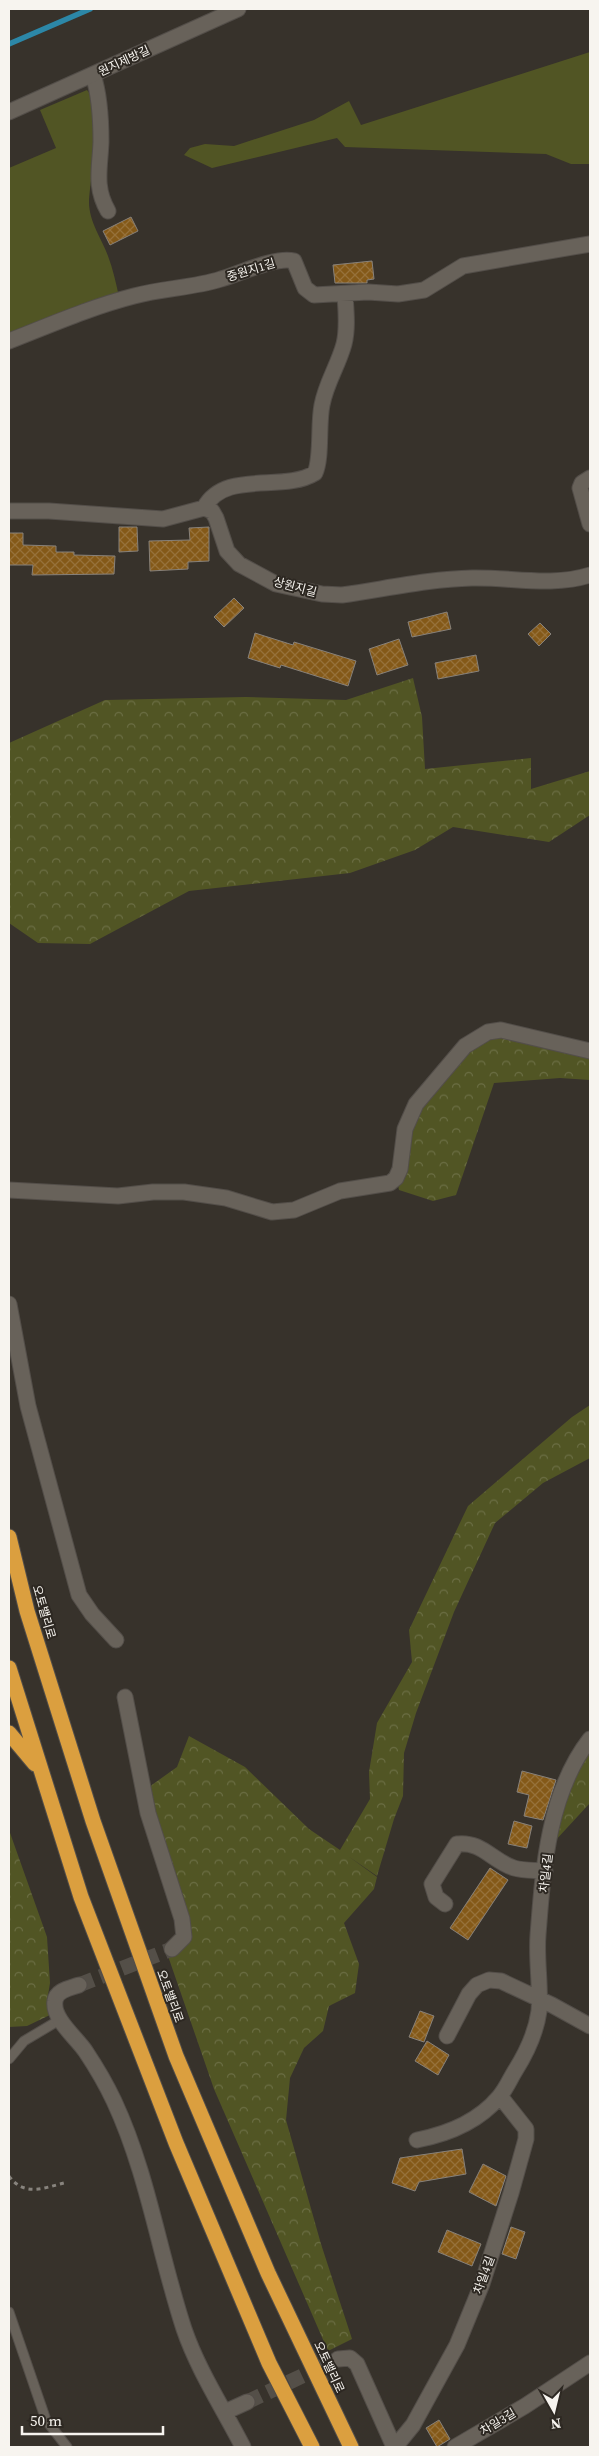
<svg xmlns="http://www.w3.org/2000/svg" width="599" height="2456" viewBox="0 0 599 2456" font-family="'Source Serif 4','Noto Sans KR',serif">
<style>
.grass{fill:#515524}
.forest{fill:url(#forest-crowns)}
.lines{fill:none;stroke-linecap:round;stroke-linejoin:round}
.stream{stroke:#2c87a7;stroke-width:5.5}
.building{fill:url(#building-cross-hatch);stroke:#87817a}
.street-tunnel{stroke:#544f48;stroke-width:15;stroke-dasharray:15 8;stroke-linecap:butt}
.lane-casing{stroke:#534e49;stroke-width:11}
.street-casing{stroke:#534e49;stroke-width:17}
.secondary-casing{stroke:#534e49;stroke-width:17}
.highway-casing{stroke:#534e49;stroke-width:17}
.path{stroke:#87837d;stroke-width:3;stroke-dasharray:4 4;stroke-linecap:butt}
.lane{stroke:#68625a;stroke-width:9}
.street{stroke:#68625a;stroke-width:15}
.secondary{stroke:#68625a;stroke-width:15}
.highway{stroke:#db9f3f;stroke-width:15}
.labels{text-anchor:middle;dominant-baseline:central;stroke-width:4;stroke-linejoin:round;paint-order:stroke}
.street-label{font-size:12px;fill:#f7f4ef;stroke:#2d2822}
</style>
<defs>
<pattern id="forest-crowns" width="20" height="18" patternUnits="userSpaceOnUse" patternTransform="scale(1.25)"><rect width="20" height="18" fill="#515524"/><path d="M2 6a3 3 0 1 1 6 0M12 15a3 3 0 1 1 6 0" fill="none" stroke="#6b6e44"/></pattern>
<pattern id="building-cross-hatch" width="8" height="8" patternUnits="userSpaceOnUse" patternTransform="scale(1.25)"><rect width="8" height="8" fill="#845918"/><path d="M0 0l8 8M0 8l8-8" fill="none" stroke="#96713a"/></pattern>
</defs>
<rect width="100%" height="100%" fill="#37322b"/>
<path class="grass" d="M 590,52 L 590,164 L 571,164 L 546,154 L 345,147 L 337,138 L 212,168 L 184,155 L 190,148 L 205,144 L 234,146 L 314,120 L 349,101 L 361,125 Z
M 87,90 C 106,112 90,174 89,202 C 89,222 102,239 108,256 C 113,269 116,283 119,297 L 9,338 L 9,168 L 56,148 L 40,110 Z"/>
<path class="forest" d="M 413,678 L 422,717 L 425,769 L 531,758 L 531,789 L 590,771 L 590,815 L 549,842 L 453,827 L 415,850 L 350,873 L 189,891 L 90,944 L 38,943 L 9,923 L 9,743 L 105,700 L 246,697 L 346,700 Z
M 501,1034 L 590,1055 L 590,1080 L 560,1078 L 494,1083 L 456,1195 L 433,1201 L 399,1190 L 397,1180 L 413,1120 L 469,1049 Z
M 590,1405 L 590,1458 L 543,1483 L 495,1523 L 454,1612 L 416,1713 L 404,1753 L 403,1796 L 394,1819 L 377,1876 L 348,1856 L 377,1877 L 374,1889 L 344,1923 L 359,1964 L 355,1993 L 329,2006 L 323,2031 L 304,2048 L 290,2078 L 286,2120 L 321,2244 L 352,2339 L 328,2351 L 214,2089 L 168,1956 L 186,1944 L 149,1787 L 177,1767 L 189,1736 L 245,1767 L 309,1829 L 340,1850 L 370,1799 L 369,1772 L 377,1723 L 412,1662 L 409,1630 L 468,1506 L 572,1417 Z
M 590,1751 L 590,1803 L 554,1842 C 562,1808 571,1780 590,1751 Z
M 9,1830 L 47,1937 L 50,1983 L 47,2001 L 52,2014 L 27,2026 L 9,2027 Z"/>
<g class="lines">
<path class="stream" d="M 9,44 L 90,9"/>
</g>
<path class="building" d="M 131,217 L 138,231 L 110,245 L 103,231 Z
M 372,261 L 374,279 L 367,280 L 367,283 L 335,283 L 333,265 Z
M 119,527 L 137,527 L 138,551 L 119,552 Z
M 209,527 L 209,561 L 188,562 L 188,569 L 150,571 L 149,541 L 190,540 L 189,528 Z
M 9,533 L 23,533 L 23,545 L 56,546 L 56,552 L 74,552 L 74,555 L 115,556 L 114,574 L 32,575 L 33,565 L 9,565 Z
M 234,598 L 244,608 L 224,627 L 214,617 Z
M 447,612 L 451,629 L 412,637 L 408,622 Z
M 540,623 L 551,634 L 539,646 L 528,634 Z
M 255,633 L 293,645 L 294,642 L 356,661 L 348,686 L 281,665 L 280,668 L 248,658 Z
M 399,639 L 408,665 L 377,675 L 369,649 Z
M 476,655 L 479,671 L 438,679 L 435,663 Z
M 522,1771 L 556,1780 L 543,1820 L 524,1816 L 529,1795 L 517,1792 Z
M 514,1821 L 532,1826 L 527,1848 L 508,1844 Z
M 490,1868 L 508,1880 L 468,1940 L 450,1928 Z
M 420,2011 L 434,2016 L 424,2042 L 409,2037 Z
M 427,2041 L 449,2055 L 438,2075 L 415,2061 Z
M 462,2149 L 466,2174 L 419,2182 L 415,2191 L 392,2183 L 400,2158 Z
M 483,2164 L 506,2176 L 496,2206 L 469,2192 Z
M 511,2227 L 525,2232 L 516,2259 L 502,2254 Z
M 447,2230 L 481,2244 L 472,2266 L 438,2252 Z
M 439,2420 L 450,2439 L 437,2447 L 426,2428 Z"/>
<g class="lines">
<path class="street-tunnel" d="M 79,1985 L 172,1949
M 247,2402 L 338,2359"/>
<defs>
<path id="lane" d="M 9,2059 L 24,2041 L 61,2019
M 9,2312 L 46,2420 L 67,2447"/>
<path id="street" d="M 93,75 C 100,96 101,120 101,142 C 100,168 94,187 108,211
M 9,341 C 50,325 91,307 134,296 C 163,288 193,288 221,279 C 239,274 276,256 294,261 L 305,288 L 314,295 L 368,292 L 398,294 L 424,290 L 463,266 L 590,244
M 590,478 L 582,483 L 580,488 L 590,524
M 204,508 C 225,469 283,493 315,473 C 322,458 318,424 322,405 C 326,383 338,366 344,344 C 348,328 346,311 345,295
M 9,511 L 49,511 L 163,519 L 204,508 L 212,511 L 216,518 L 227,551 L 239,564 L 276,584 L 322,594 L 342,595 C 385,589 428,579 472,578 C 511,577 551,587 590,575
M 9,1190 L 118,1196 L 153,1192 L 184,1192 L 226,1198 L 272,1212 L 294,1210 L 340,1191 L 390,1183 L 396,1178 L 400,1169 L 405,1129 L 416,1104 L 465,1046 L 488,1032 L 501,1030 L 590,1051
M 9,1304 L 28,1406 L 79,1595 L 92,1614 L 116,1640
M 125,1697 L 148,1813 L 182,1919 L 184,1937 L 172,1949
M 445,1904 L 436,1897 L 432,1884 L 457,1844 C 482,1841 492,1861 514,1868 C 524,1871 535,1870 545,1871
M 79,1985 C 71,1988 56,1990 55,2001 C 52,2019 77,2038 86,2052 C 96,2067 106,2084 114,2101 C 148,2174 159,2253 184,2329 C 198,2370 223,2408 243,2447
M 447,2036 L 469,1994 L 477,1985 L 489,1980 L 501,1981 L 552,2005 L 590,2026
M 417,2140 C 448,2134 478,2122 499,2097 C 506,2089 510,2079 515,2071 C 527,2052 536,2033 539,2011 C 541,1986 536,1960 538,1935 C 543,1870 548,1793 590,1739
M 338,2359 L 350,2358 L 357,2364 L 394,2447
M 225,2412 L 247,2402
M 395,2447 L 413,2425 L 457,2345 L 482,2284 L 511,2193 L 526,2139 L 526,2129 L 500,2096
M 455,2447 L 525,2406 L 590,2363"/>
<path id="secondary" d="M 9,112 L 238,9"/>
<path id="highway" d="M 9,1537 L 27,1611 L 93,1821 L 176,2056 L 268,2273 L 351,2447
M 9,1668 L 81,1897 L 176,2143 L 269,2363 L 312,2447
M 9,1733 L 35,1764"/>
</defs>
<use href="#lane" class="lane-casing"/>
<use href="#street" class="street-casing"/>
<use href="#secondary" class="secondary-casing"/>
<use href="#highway" class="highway-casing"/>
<path class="path" d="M 9,2176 C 24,2197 44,2188 64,2183"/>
<use href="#lane" class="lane"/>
<use href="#street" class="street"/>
<use href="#secondary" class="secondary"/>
<use href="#highway" class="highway"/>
</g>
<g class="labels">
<g class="street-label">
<text transform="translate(124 61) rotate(-25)">원지제방길</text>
<text transform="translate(251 270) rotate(-17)">중원지1길</text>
<text transform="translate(295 587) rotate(15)">상원지길</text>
<text transform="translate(44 1612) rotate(74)">오토밸리로</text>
<text transform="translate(546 1873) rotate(-83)">차일4길</text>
<text transform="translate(170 1996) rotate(70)">오토밸리로</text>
<text transform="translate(484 2275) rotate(-70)">차일4길</text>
<text transform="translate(329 2367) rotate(65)">오토밸리로</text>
<text transform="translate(498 2422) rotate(-31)">차일3길</text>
</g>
</g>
<rect width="599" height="2456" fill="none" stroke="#f7f4ef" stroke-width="20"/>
<g transform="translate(554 2411) rotate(172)" stroke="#2d2822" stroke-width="4" paint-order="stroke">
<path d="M0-4L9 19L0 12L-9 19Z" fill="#f7f4ef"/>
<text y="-8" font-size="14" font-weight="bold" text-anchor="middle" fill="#f7f4ef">N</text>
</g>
<path d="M22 2426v8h141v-8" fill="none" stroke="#f7f4ef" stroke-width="2.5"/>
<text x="30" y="2426" font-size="15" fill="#f7f4ef" stroke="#2d2822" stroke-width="4" paint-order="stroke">50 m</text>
</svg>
